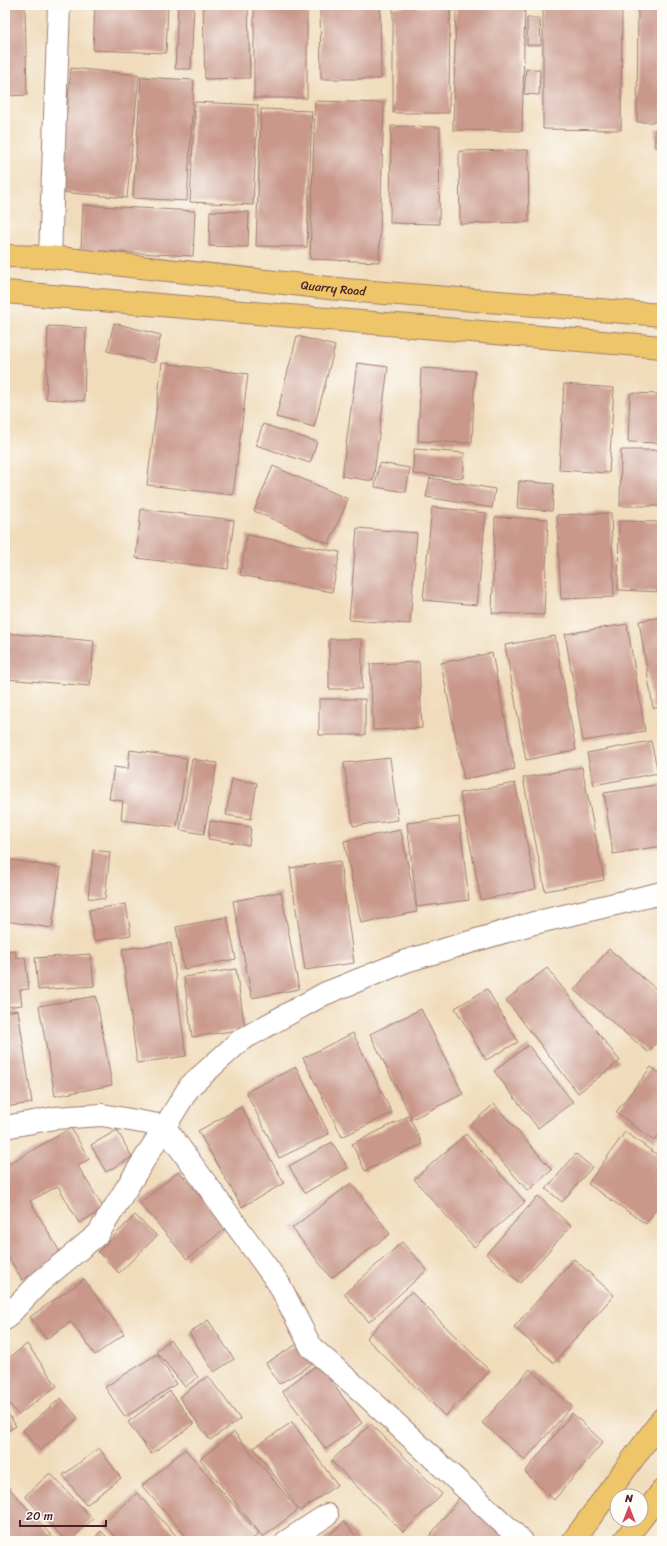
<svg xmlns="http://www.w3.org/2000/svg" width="667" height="1546" viewBox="0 0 667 1546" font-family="Sriracha,sans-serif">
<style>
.building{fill:#c9988b}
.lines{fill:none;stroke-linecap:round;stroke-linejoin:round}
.minor-casing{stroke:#9d7e73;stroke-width:24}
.major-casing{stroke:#9d7e73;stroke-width:24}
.minor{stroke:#fff;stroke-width:22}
.major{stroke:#eec569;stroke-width:22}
.labels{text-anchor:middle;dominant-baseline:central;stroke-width:3;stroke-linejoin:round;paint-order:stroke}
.street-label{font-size:12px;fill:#4a1f2b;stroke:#fdfcf7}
</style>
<rect width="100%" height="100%" fill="#fdfcf7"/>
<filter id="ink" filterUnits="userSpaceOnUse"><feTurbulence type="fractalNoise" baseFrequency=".025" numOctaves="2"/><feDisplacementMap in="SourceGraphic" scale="8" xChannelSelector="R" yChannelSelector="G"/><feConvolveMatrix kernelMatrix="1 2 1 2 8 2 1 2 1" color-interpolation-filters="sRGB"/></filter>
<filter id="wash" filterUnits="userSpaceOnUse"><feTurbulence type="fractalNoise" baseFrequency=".012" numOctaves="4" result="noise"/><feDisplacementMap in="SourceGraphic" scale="16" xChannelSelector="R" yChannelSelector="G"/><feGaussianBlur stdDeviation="0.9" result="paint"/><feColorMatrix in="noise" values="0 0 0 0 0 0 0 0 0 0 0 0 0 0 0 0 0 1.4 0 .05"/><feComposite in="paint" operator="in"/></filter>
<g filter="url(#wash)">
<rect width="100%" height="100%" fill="#f0dcbb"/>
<g id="blocks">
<path class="building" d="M 5,5 L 25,5 L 27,95 L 5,96 Z
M 95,5 L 168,5 L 166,53 L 93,50 Z
M 178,5 L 194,5 L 191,69 L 175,69 Z
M 203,5 L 248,5 L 250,78 L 205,79 Z
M 254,5 L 307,5 L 307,98 L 254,98 Z
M 320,5 L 380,5 L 381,79 L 321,79 Z
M 456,5 L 525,5 L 522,131 L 453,130 Z
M 543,5 L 622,5 L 621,130 L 543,129 Z
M 638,5 L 662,5 L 662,122 L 637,122 Z
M 393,7 L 450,7 L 449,113 L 393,113 Z
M 527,18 L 540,18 L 541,45 L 527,45 Z
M 71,68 L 139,75 L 127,198 L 59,192 Z
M 526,69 L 540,70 L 539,95 L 524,94 Z
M 141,77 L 194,80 L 187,201 L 133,198 Z
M 315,101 L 384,103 L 379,262 L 310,259 Z
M 195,102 L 258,105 L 253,205 L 190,202 Z
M 261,109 L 312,111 L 307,247 L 256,246 Z
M 391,126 L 440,127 L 439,224 L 390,223 Z
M 655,129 L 662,129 L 662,147 L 655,147 Z
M 528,150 L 529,222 L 460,224 L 459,151 Z
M 83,205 L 195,211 L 193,256 L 81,250 Z
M 210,211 L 249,212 L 248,247 L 209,246 Z
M 114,323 L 161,335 L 154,363 L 107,351 Z
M 48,326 L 86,328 L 84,401 L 46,399 Z
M 297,336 L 335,346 L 314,427 L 276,417 Z
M 162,363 L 248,374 L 233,495 L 147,485 Z
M 357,363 L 388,367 L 373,481 L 342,476 Z
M 421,368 L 475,371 L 472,443 L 418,441 Z
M 564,384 L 614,388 L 609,473 L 559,470 Z
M 630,393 L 662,394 L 662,443 L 628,442 Z
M 263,424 L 317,442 L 310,463 L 256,445 Z
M 414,449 L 465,453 L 463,478 L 413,474 Z
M 621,450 L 662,450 L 662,506 L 620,506 Z
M 379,463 L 410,468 L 406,492 L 375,487 Z
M 273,466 L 348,499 L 329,544 L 254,511 Z
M 430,478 L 495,489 L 492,508 L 426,497 Z
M 519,481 L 554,484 L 552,511 L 517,508 Z
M 432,507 L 486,513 L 477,605 L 423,600 Z
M 141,509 L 234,520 L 228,569 L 136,558 Z
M 611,513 L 614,597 L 561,599 L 557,515 Z
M 495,517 L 548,519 L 544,615 L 492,613 Z
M 619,521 L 662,522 L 662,592 L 618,590 Z
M 357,528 L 417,533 L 410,624 L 349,620 Z
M 247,535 L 340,552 L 332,592 L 240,575 Z
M 662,617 L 662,707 L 653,708 L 639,621 Z
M 627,624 L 645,731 L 583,741 L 565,634 Z
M 5,633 L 94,641 L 90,686 L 5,679 Z
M 555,636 L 576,750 L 526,760 L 505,645 Z
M 329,639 L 362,639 L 362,689 L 329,689 Z
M 492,653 L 515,769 L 464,779 L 441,663 Z
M 419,662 L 422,728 L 373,730 L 370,664 Z
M 319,699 L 365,699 L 365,735 L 319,735 Z
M 662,722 L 662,745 L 661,745 L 657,724 Z
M 651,741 L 658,773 L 594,785 L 587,753 Z
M 130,750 L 187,758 L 177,827 L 121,820 L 123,801 L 109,799 L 114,767 L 128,769 Z
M 390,758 L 398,820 L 353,826 L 344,763 Z
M 192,759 L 217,763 L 204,834 L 180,830 Z
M 582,767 L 604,880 L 545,891 L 523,778 Z
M 232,779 L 257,783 L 251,819 L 226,815 Z
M 515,783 L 536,889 L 481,900 L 460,793 Z
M 662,784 L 662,846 L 613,854 L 604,793 Z
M 459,817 L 469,900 L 417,907 L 407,823 Z
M 210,821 L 251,827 L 249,845 L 208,839 Z
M 401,830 L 417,912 L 361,923 L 344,841 Z
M 93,850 L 110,852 L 105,899 L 88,898 Z
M 5,859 L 61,868 L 52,928 L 5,921 Z
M 340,861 L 354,963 L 305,970 L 290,868 Z
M 281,892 L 299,989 L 252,998 L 233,901 Z
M 126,904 L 131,935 L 94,941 L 89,910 Z
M 227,917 L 236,959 L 184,969 L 176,927 Z
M 171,943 L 186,1056 L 137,1063 L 122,949 Z
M 609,949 L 662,994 L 662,1036 L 648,1052 L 574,990 Z
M 15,950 L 16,958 L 25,957 L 29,989 L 20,990 L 22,1005 L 5,1007 L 5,951 Z
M 91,954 L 94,986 L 38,990 L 35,958 Z
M 547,968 L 620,1061 L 578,1093 L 506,1000 Z
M 236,969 L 245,1029 L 192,1037 L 184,977 Z
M 487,989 L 518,1042 L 486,1060 L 455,1008 Z
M 96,996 L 112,1085 L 55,1096 L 39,1006 Z
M 421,1009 L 463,1094 L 412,1119 L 370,1034 Z
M 18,1010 L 32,1103 L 5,1107 L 5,1012 Z
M 353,1033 L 392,1113 L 342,1137 L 303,1058 Z
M 528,1045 L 573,1102 L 538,1128 L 494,1071 Z
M 296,1067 L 329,1134 L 279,1158 L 246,1092 Z
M 651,1067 L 662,1075 L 662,1131 L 654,1141 L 616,1112 Z
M 494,1104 L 552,1170 L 528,1191 L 470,1125 Z
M 241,1107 L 284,1183 L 242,1207 L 198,1131 Z
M 409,1116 L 422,1144 L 365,1171 L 352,1144 Z
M 71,1128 L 89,1159 L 78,1166 L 104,1209 L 79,1223 L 58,1186 L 30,1201 L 63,1257 L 22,1280 L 5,1251 L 5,1166 Z
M 117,1130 L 132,1157 L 106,1172 L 91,1145 Z
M 625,1132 L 662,1158 L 662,1200 L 646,1224 L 588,1184 Z
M 466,1134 L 525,1202 L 474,1247 L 414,1179 Z
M 332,1142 L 348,1168 L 305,1193 L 289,1166 Z
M 576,1154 L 592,1167 L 562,1202 L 546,1189 Z
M 179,1171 L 226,1228 L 187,1259 L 140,1203 Z
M 351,1183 L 390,1234 L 331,1278 L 292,1228 Z
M 538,1196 L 571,1226 L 520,1283 L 486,1254 Z
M 135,1215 L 157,1236 L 119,1273 L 98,1252 Z
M 402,1242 L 427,1270 L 369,1322 L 344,1294 Z
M 574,1259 L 614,1295 L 554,1363 L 514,1327 Z
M 84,1279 L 124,1334 L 95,1355 L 71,1322 L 46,1339 L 30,1317 Z
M 411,1292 L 490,1371 L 445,1416 L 366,1338 Z
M 208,1320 L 234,1359 L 214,1372 L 189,1333 Z
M 170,1340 L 198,1377 L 185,1387 L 156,1351 Z
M 299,1343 L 312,1364 L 279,1384 L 266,1363 Z
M 27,1344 L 57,1386 L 18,1415 L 5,1398 L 5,1361 Z
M 157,1354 L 176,1384 L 125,1417 L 105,1387 Z
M 318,1364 L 362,1423 L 326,1449 L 282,1391 Z
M 530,1369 L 572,1406 L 525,1460 L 482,1423 Z
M 208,1376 L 240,1419 L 210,1440 L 179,1397 Z
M 170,1391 L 194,1424 L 151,1454 L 128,1422 Z
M 61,1398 L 78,1418 L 40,1450 L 23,1430 Z
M 5,1409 L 16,1426 L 5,1433 Z
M 572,1413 L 603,1442 L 554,1500 L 525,1472 Z
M 292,1422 L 337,1485 L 300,1511 L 254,1448 Z
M 371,1424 L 442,1494 L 403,1532 L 331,1461 Z
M 234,1432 L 298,1510 L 263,1537 L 200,1459 Z
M 99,1448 L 121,1478 L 86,1505 L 63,1475 Z
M 185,1449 L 259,1534 L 250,1541 L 190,1541 L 142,1486 Z
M 50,1473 L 93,1519 L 70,1541 L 66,1541 L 25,1496 Z
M 5,1483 L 55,1540 L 54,1541 L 5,1541 Z
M 137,1493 L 181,1541 L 119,1541 L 103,1524 Z
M 459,1498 L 515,1541 L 433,1541 L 428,1538 Z
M 344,1522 L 360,1541 L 322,1541 Z
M 101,1531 L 111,1541 L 92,1541 Z"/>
</g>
</g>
<g filter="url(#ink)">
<use href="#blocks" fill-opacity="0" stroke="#9d7e73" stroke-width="1"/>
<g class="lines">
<defs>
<path id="minor" d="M 50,257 L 59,5
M 5,1127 L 55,1118 L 102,1115 L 164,1126 L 279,1284 L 311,1347 L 360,1390 L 522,1541
M 5,1319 L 40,1282 L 98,1234 L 190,1086 L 241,1040 L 324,994 L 406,961 L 534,923 L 662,893
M 287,1541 L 327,1515"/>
<g id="major">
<path id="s1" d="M 5,256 L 50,257 L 347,290 L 662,315"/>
<path d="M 5,292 L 662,347"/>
<path d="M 641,1519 L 662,1491"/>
<path d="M 573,1541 L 662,1419"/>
<path d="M 624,1541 L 640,1520"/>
</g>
</defs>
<use href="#minor" class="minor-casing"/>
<use href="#major" class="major-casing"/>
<use href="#minor" class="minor"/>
<use href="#major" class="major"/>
</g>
</g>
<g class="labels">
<g class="street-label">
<text stroke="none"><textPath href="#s1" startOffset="330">Quarry Road</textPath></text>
</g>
</g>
<rect width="667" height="1546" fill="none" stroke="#fdfcf7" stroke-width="20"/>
<g transform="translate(629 1508)"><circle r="19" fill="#fdfcf7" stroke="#b5a4a5"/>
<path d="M0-3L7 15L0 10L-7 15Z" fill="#d1495b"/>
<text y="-6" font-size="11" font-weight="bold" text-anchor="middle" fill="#4a1f2b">N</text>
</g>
<path d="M20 1520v6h86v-6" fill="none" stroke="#4a1f2b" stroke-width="2"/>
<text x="26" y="1520" font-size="12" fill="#4a1f2b" stroke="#fdfcf7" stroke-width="3" paint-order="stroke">20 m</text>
</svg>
